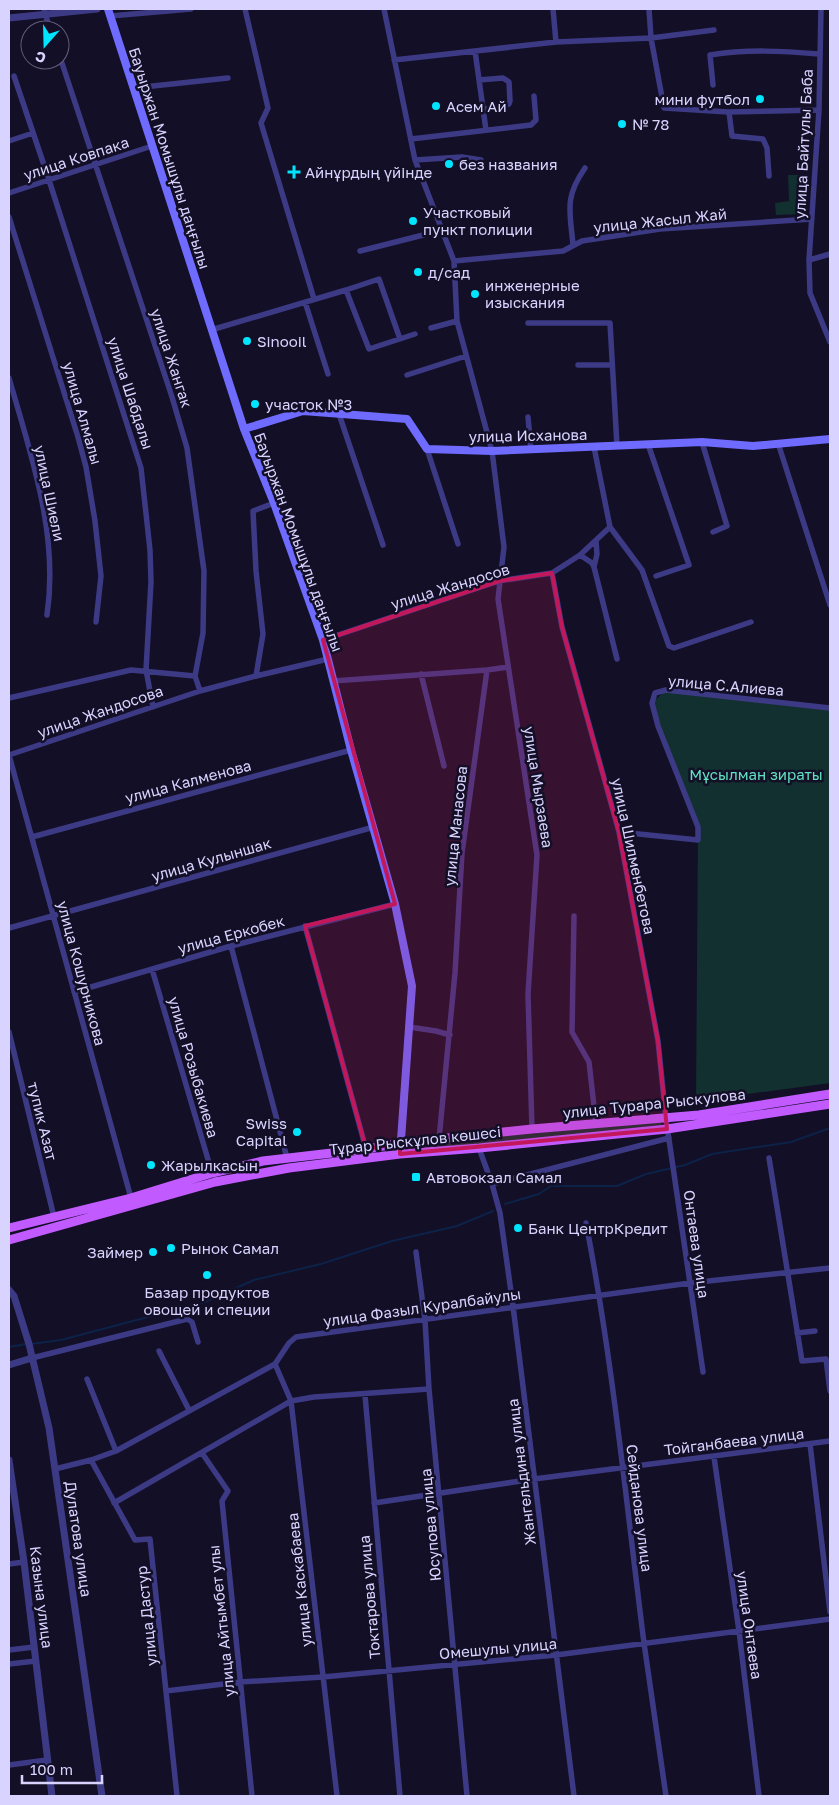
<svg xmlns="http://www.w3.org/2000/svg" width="839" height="1805" viewBox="0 0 839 1805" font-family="'Golos Text',sans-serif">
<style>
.green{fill:#12302f}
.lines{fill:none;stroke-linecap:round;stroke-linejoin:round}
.stream{stroke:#0c2248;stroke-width:2}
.minor{stroke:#3d3a85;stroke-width:5.5}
.tertiary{stroke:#3d3a85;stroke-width:7}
.secondary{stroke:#6f6bff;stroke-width:8}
.primary{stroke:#c25bff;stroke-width:9}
.marked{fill:#c2185b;fill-opacity:0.2;stroke:#c2185b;stroke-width:4;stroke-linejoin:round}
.poi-dot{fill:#00e5ff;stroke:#130f26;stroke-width:2}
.labels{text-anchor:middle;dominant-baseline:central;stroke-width:5;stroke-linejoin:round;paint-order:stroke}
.poi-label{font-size:15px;fill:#d9d4ff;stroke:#130f26;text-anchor:start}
.street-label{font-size:15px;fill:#d9d4ff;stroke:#130f26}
.park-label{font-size:15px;fill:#5fe0c0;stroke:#130f26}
</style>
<rect width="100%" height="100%" fill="#130f26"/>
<path class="green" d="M 788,175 L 806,175 L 805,214 L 776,215 L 775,203 L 789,201 Z
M 666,690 L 830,708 L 830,1083 L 696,1101 L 698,827 L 652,703 Z
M 661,1121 L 661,1125 L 406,1152 L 406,1146 Z"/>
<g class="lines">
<path class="stream" d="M 505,1204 L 539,1194 L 551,1186 L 617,1186 L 646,1174 L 685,1165 L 712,1154 L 791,1142 L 830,1128
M 31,1344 L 61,1340 L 205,1302 L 254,1280 L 321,1264 L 392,1241 L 457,1226 L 493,1211
M 9,1347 L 26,1344"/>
<path class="minor" d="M 44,9 L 50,30
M 245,9 L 268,108 L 261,123 L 314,299
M 384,9 L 415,160 L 454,261 L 457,321 L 492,451 L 504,547 L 498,599 L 537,855 L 528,994 L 532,1129
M 553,9 L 556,42
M 649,9 L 651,38 L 664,108 L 728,112 L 819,110
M 821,9 L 819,110 L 809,260 L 830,254
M 110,16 L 191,9
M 475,51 L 486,130
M 60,57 L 172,397 L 187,448 L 204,571 L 203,633 L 195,676
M 394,60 L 556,42 L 651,38 L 714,30
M 14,76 L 49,180 L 141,468 L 150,550 L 151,582 L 146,670 L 153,707
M 479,80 L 503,78 L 509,82 L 510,101 L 509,104 L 483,110
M 713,85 L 710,55 C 746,49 783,51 819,54
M 134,88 L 228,78
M 729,112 L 732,136 L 763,139 L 767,148 L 769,176
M 411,139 L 531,125 L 536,120 L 534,96
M 9,141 L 33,133
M 415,160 L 462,157 L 481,160
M 9,193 L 152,146
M 9,217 L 78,437 L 86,467 L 95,521 L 101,576 L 96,622
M 573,245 C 570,211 564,198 585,168
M 360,251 L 443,230
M 809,260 L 810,293 L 830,342
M 454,261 L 563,251 L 582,241 L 660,229 L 812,219
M 346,290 L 379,279 L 400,339
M 305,302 L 328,374
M 528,323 L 610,323 L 617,446
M 431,328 L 457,321
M 211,330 L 346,290 L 369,349 L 415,334
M 578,365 L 612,365
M 407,375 L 466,356
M 9,378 C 31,455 59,534 47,615
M 339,414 L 383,545
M 528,417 L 531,450
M 702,442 L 727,526 L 713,532
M 778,443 L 830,605
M 648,444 L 689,565 L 656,576
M 427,449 L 458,544
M 610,527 L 642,570 L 669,646 L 674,648 L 751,622
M 580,555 L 592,563 L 594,567 L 617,659
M 594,567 L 597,554 L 596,541
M 552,573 L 562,627 L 619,832 L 658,1041 L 666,1119 L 703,1372
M 323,640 L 499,581 L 552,573 L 580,555 L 610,527 L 594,447
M 487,670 L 508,667
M 421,674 L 444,766
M 256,676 L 263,634 L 256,571 L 253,511 L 274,503
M 333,681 L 487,670 L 462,853 L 455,973 L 439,1139
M 9,698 L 131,670 L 195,676 L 200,691
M 9,755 L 131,1198
M 9,755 L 200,691 L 256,676 L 328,659
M 619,832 L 698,840 L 698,827 L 658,726 L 652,703 L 655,693 L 666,690 L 830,708
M 32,837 L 351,750
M 574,916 L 572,1032 L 589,1062 L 596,1124
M 305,926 L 366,1149
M 9,928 L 374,827
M 231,946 L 287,1158
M 152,969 L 212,1173
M 74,992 L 231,946 L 395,904
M 409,1027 L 436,1031 L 450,1035
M 9,1032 L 54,1217
M 479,1148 L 492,1184 L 500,1213 L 513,1306 L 574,1796
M 769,1158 L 802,1361 L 826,1359 L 830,1391
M 492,1184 L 669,1138
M 586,1223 C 613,1362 626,1502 644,1643 C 651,1694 659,1745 666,1796
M 416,1252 L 425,1320 L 429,1389 L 467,1796
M 797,1333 L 815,1331
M 159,1351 L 189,1410
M 32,1358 L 187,1319 L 192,1322 L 198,1342
M 275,1364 L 291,1401 L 337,1796
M 87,1379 L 116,1451
M 365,1395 L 400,1796
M 810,1444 L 830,1612
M 202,1453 L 228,1491 L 222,1501 L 252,1796
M 714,1457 L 739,1631 L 759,1796
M 91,1460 L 135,1540 L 150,1539 L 177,1796
M 55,1469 L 91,1460 L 116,1451 L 275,1364 L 289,1343 L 296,1337 L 690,1283 L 830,1268
M 114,1503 L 291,1401 L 314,1397 L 429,1389
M 374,1503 L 534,1479 L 830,1441
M 9,1564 L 24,1562
M 9,1650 L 34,1647
M 9,1664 L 36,1661
M 166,1691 L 240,1682 L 323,1677 L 556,1655 L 830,1619
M 9,1765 L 47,1760"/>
<path class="tertiary" d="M 9,18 L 97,9
M 9,1290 L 14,1296 L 29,1344 L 49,1428 L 102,1796
M 9,1365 L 32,1358
M 9,1460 L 24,1562 L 52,1796"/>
<path class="secondary" d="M 108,9 L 244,429 L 274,503 L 323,640 L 351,750 L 395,904 L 412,986 L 400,1154
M 244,429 L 303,411 L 407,419 L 427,449 L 492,451 L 702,442 L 753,446 L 830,439"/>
<path class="primary" d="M 9,1228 L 131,1198 L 212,1173 L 263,1161 L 366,1149 L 400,1143 L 532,1129 L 699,1115 L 830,1094
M 9,1240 L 215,1182 L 289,1168 L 400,1154 L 479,1148 L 667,1129 L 830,1104"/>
</g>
<path class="marked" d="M 552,573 L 562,627 L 619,832 L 658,1041 L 667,1129 L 400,1154 L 400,1143 L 366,1149 L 305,926 L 395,904 L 323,640 L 499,581 Z"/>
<g class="poi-dot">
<circle cx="760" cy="99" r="5"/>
<circle cx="436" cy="106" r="5"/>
<circle cx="622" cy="124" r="5"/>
<circle cx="449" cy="164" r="5"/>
<path d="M291.5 164.5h5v5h5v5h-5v5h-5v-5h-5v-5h5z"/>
<circle cx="413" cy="221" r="5"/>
<circle cx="418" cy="272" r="5"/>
<circle cx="475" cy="294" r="5"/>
<circle cx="247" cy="341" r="5"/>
<circle cx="255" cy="404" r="5"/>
<circle cx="297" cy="1132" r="5"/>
<circle cx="151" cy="1165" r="5"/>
<rect x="411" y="1172" width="10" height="10" rx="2.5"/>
<circle cx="518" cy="1228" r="5"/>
<circle cx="171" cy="1248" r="5"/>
<circle cx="153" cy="1252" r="5"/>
<circle cx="207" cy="1275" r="5"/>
</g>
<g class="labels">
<g class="poi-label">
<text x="750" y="99" text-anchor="end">мини футбол</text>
<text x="446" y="106">Асем Ай</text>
<text x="632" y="124">№ 78</text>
<text x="459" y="164">без названия</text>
<text x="305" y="172">Айнұрдың үйінде</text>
<text x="423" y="212">Участковый<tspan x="423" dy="17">пункт полиции</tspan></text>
<text x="428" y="272">д/сад</text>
<text x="485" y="285">инженерные<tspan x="485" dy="17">изыскания</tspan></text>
<text x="257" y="341">Sinooil</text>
<text x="265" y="404">участок №3</text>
<text x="287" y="1123" text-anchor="end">Swiss<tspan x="287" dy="17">Capital</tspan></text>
<text x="161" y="1165">Жарылкасын</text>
<text x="426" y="1177">Автовокзал Самал</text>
<text x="528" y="1228">Банк ЦентрКредит</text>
<text x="181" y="1248">Рынок Самал</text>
<text x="143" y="1252" text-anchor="end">Займер</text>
<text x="207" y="1292" text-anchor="middle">Базар продуктов<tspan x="207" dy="17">овощей и специи</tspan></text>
</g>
<g class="street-label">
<text transform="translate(803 144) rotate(-87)">улица Байтулы Баба</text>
<text transform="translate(76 158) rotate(-18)">улица Ковпака</text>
<text transform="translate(170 158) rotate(72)">Бауыржан Момышұлы даңғылы</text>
<text transform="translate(660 220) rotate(-6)">улица Жасыл Жай</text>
<text transform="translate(172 358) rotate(72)">улица Жангак</text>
<text transform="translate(131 393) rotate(72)">улица Шабдалы</text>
<text transform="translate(83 413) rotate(74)">улица Алмалы</text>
<text transform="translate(528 435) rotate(-1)">улица Исханова</text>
<text transform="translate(50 493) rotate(78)">улица Шиели</text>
<text transform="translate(299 542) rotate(70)">Бауыржан Момышұлы даңғылы</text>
<text transform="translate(450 586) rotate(-17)">улица Жандосов</text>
<text transform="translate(726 685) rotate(5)">улица С.Алиева</text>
<text transform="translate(100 711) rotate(-19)">улица Жандосова</text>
<text transform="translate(188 781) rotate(-15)">улица Калменова</text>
<text transform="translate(539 787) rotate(81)">улица Мырзаева</text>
<text transform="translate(455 826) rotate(-84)">улица Манасова</text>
<text transform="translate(634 856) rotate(78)">улица Шилменбетова</text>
<text transform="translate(211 859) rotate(-16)">улица Кулыншак</text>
<text transform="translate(231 934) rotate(-15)">улица Еркобек</text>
<text transform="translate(82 973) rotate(75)">улица Кошурникова</text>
<text transform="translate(194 1067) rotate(74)">улица Розыбакиева</text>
<text transform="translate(654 1103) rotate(-6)">улица Турара Рыскулова</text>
<text transform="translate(43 1121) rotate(76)">тупик Азат</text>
<text transform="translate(415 1140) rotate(-6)">Тұрар Рыскұлов көшесі</text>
<text transform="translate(697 1244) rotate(82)">Онтаева улица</text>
<text transform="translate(422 1307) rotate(-8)">улица Фазыл Куралбайулы</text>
<text transform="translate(734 1441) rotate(-7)">Тойганбаева улица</text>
<text transform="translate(521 1472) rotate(-97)">Жангельдина улица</text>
<text transform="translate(640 1508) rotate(83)">Сейданова улица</text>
<text transform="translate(430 1525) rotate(-95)">Юсупова улица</text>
<text transform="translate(79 1539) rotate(82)">Дулатова улица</text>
<text transform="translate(299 1580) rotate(-96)">улица Каскабаева</text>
<text transform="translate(42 1597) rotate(83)">Казына улица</text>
<text transform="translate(369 1597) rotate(-95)">Токтарова улица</text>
<text transform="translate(146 1616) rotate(-96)">улица Дастур</text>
<text transform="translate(221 1621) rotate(-96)">улица Айтымбет улы</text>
<text transform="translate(750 1625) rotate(82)">улица Онтаева</text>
<text transform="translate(498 1648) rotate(-5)">Омешулы улица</text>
</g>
<g class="park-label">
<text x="756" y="774">Мұсылман зираты</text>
</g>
</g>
<rect width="839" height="1805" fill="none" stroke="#d9d4ff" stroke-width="20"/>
<g transform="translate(45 45) rotate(200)"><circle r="24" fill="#130f26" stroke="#625e7d"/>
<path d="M0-4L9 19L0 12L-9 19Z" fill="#00e5ff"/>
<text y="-8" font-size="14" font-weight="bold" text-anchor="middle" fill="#d9d4ff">С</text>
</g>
<path d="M22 1775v8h80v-8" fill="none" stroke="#d9d4ff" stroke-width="2.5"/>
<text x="30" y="1775" font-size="15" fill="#d9d4ff" stroke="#130f26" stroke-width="4" paint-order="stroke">100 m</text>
</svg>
